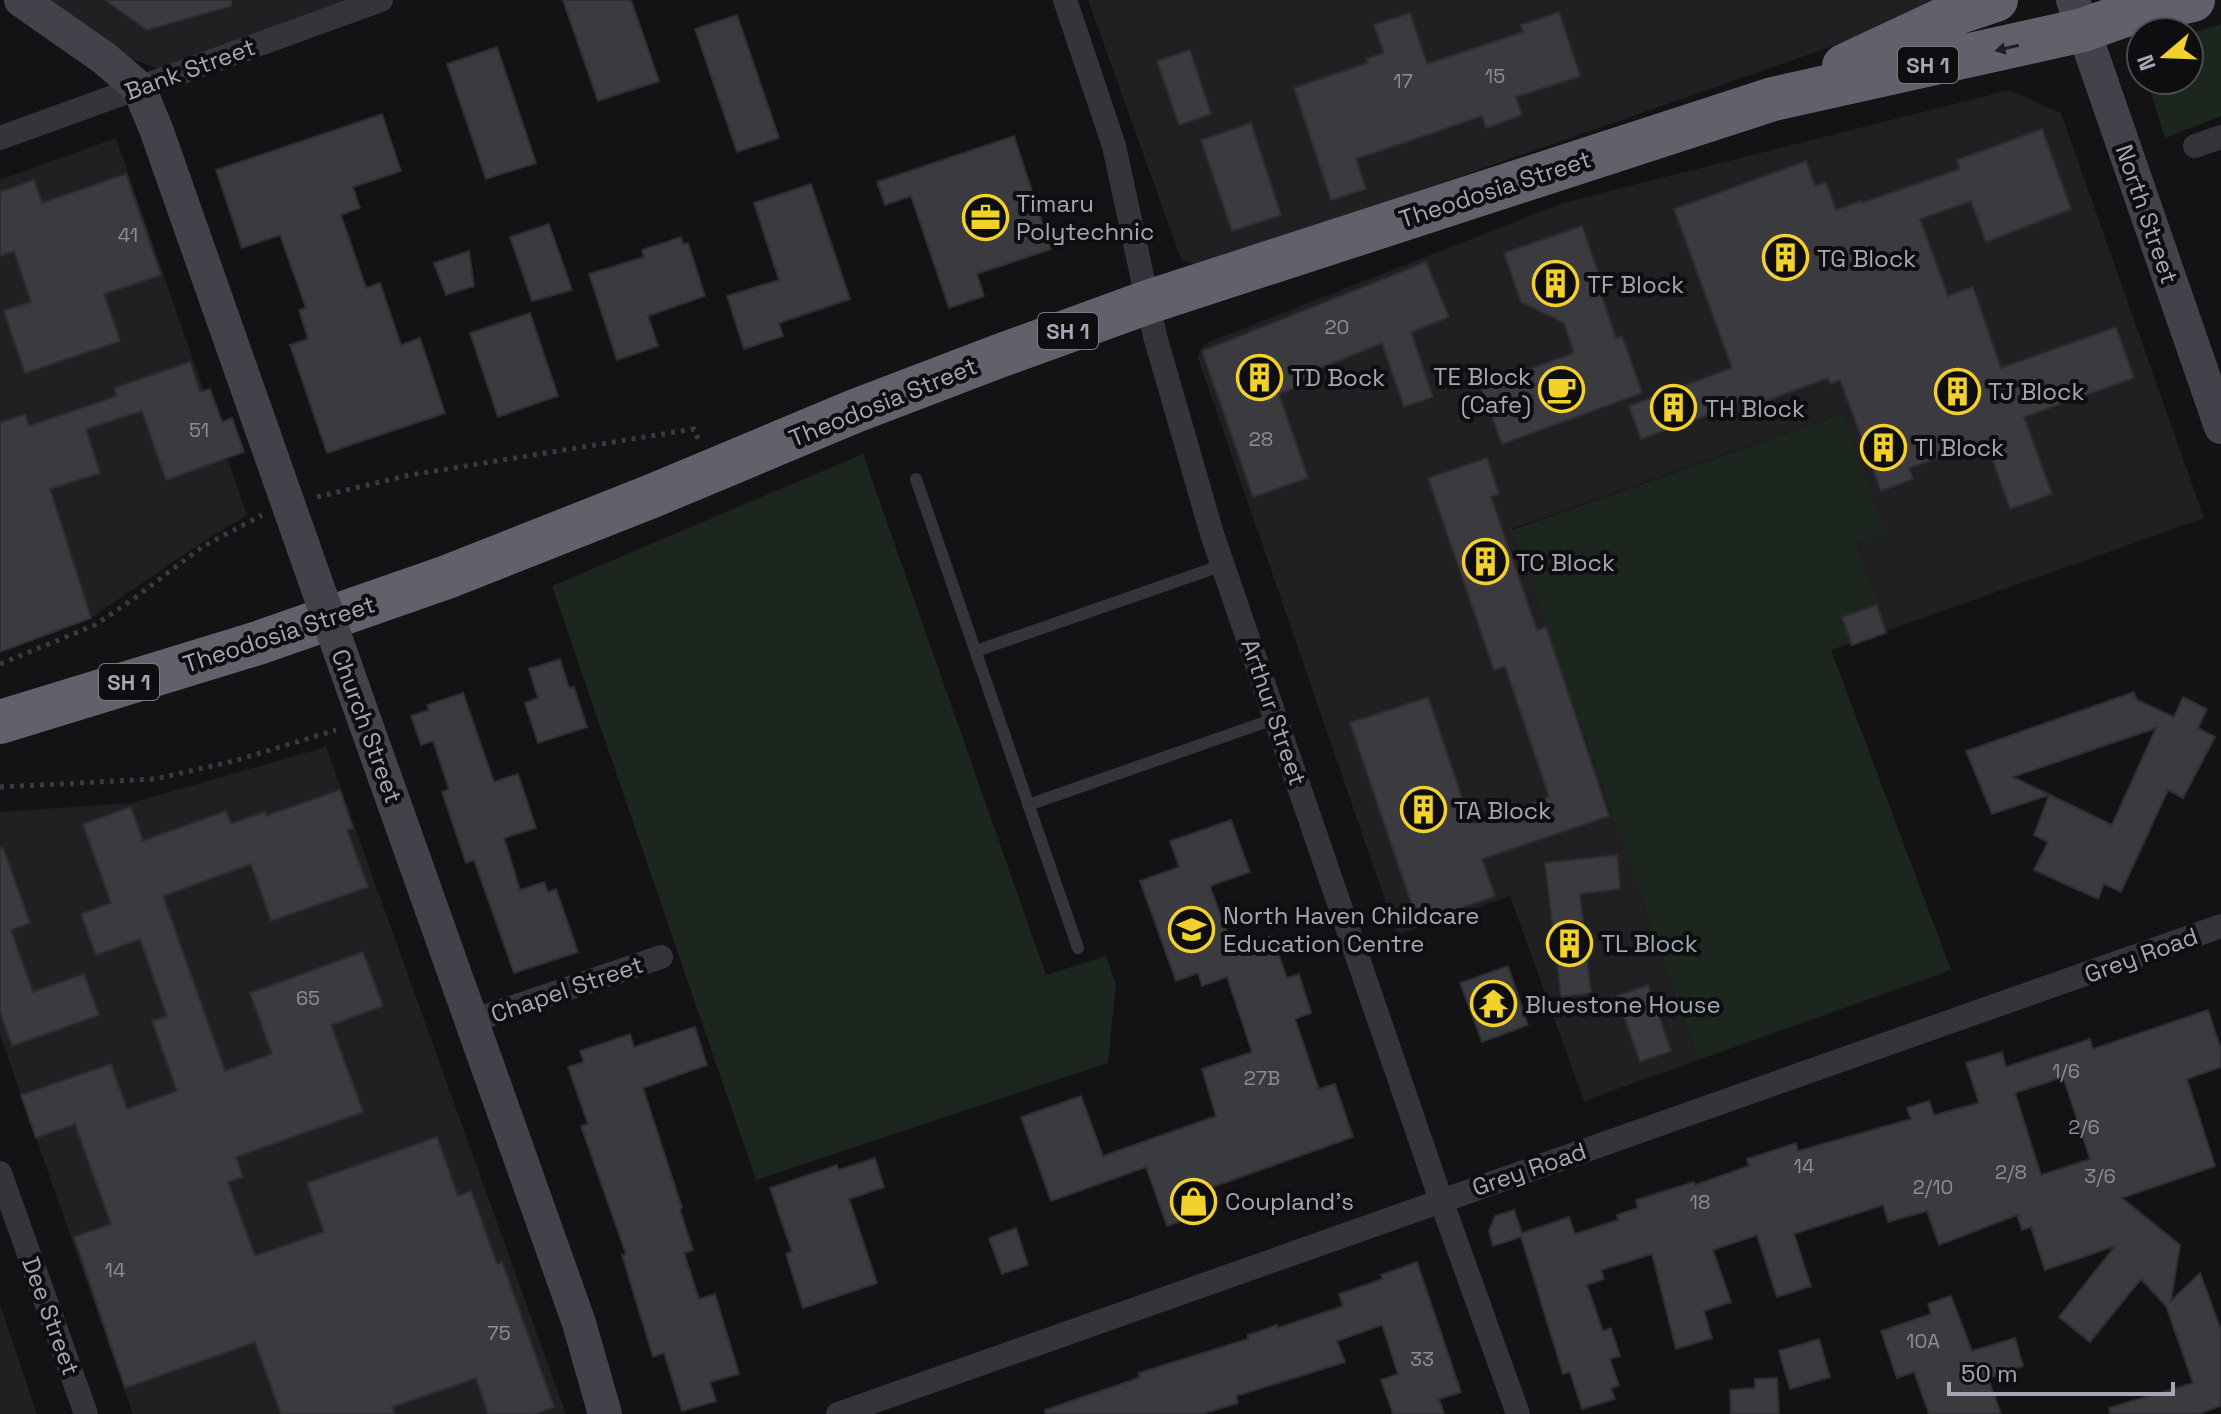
<svg xmlns="http://www.w3.org/2000/svg" width="2221" height="1414" viewBox="0 0 2221 1414" font-family="'Space Grotesk',sans-serif">
<style>
.built{fill:#201f22}
.green{fill:#1d251f}
.building{fill:#3b3b3f;stroke:#2e2d31;stroke-width:2;fill-rule:evenodd}
.lines{fill:none;stroke-linecap:round;stroke-linejoin:round}
.path{stroke:#3a3b41;stroke-width:5;stroke-dasharray:4 6;stroke-linecap:butt}
.lane{stroke:#34343a;stroke-width:12}
.street{stroke:#34343a;stroke-width:24}
.secondary{stroke:#42434a;stroke-width:34}
.highway{stroke:#60616b;stroke-width:44}
.secondary-bridge{stroke:#42434a;stroke-width:34}
.oneway{fill:#1e1f22}
.labels{text-anchor:middle;dominant-baseline:central;stroke-width:8;stroke-linejoin:round;paint-order:stroke}
.number-label{font-size:20px;fill:#8a8c98}
.shield{fill:#0e0e10;stroke:#787984;stroke-width:2}
.shield-label{font-size:22px;font-weight:bold;fill:#a5a7b5}
.street-label{font-size:24px;fill:#a5a7b5;stroke:#0e0e10}
.poi-label{font-size:24px;fill:#a5a7b5;stroke:#0e0e10;text-anchor:start}
</style>
<rect width="100%" height="100%" fill="#131315"/>
<path class="built" d="M 41,0 L 358,0 L 167,72 L 111,51 Z
M 1088,0 L 1965,0 L 1200,267 L 1181,259 Z
M 2009,90 L 2061,113 L 2204,518 L 1889,630 L 1856,541 L 1883,532 L 1842,413 L 1512,529 L 1698,1060 L 1584,1101 L 1510,896 L 1397,935 L 1198,358 L 1201,348 L 1209,342 L 1563,203 Z
M 116,138 L 247,515 L 204,541 L 91,618 L 0,651 L 0,180 Z
M 326,747 L 566,1414 L 133,1414 L 0,1035 L 0,812 L 131,803 Z
M 0,1305 L 37,1414 L 0,1414 Z"/>
<path class="green" d="M 2221,24 L 2221,116 L 2165,138 L 2147,80 L 2189,80 L 2189,34 Z
M 1843,413 L 1884,532 L 1856,542 L 1889,630 L 1831,650 L 1951,970 L 1698,1060 L 1512,530 Z
M 863,454 L 1046,975 L 1106,956 L 1116,984 L 1108,1063 L 756,1180 L 552,586 Z"/>
<path class="building" d="M 105,0 L 231,0 L 231,6 L 147,30 Z
M 563,0 L 631,0 L 659,81 L 598,101 Z
M 1559,12 L 1580,76 L 1516,97 L 1522,115 L 1486,128 L 1482,116 L 1356,159 L 1366,189 L 1331,200 L 1294,88 L 1368,63 L 1366,59 L 1384,53 L 1374,25 L 1410,13 L 1427,64 L 1523,32 L 1521,25 Z
M 737,15 L 779,138 L 737,152 L 695,29 Z
M 497,47 L 536,163 L 486,179 L 447,64 Z
M 1190,50 L 1211,114 L 1179,125 L 1157,61 Z
M 382,114 L 401,171 L 353,187 L 360,208 L 341,215 L 366,288 L 380,283 L 401,345 L 420,338 L 445,413 L 327,453 L 290,345 L 308,339 L 299,310 L 306,308 L 280,235 L 242,248 L 216,170 Z
M 1251,123 L 1281,215 L 1232,231 L 1201,140 Z
M 2042,129 L 2071,209 L 1986,242 L 1971,201 L 1920,219 L 1948,296 L 1973,287 L 2001,368 L 2116,327 L 2134,378 L 2024,417 L 2052,494 L 2010,509 L 1986,441 L 1909,468 L 1913,479 L 1881,491 L 1840,380 L 1830,384 L 1828,378 L 1746,408 L 1744,402 L 1641,439 L 1629,406 L 1732,368 L 1674,209 L 1806,161 L 1815,186 L 1826,182 L 1836,210 L 1861,201 L 1862,203 L 1960,169 L 1957,160 Z
M 1014,136 L 1051,249 L 977,274 L 984,296 L 949,308 L 911,196 L 885,205 L 877,182 Z
M 126,174 L 161,275 L 104,294 L 120,341 L 25,373 L 4,311 L 31,302 L 14,251 L 0,256 L 0,192 L 34,180 L 42,203 Z
M 811,184 L 850,299 L 779,323 L 783,336 L 744,349 L 727,296 L 779,280 L 754,203 Z
M 549,224 L 572,290 L 532,301 L 510,237 Z
M 1582,226 L 1598,272 L 1594,274 L 1616,338 L 1622,336 L 1642,393 L 1502,444 L 1481,387 L 1574,353 L 1564,323 L 1521,302 L 1504,253 Z
M 681,237 L 683,244 L 688,243 L 705,296 L 648,316 L 658,346 L 617,360 L 589,274 L 644,257 L 642,250 Z
M 469,251 L 474,286 L 446,295 L 434,263 Z
M 1426,262 L 1449,317 L 1411,332 L 1433,397 L 1404,407 L 1382,343 L 1308,373 L 1311,381 L 1279,394 L 1308,478 L 1253,497 L 1202,351 Z
M 530,313 L 558,396 L 498,417 L 470,333 Z
M 190,362 L 200,392 L 210,389 L 222,422 L 232,418 L 244,452 L 166,480 L 142,411 L 86,429 L 100,473 L 50,489 L 91,618 L 0,652 L 0,423 L 25,414 L 29,426 L 117,396 L 114,388 Z
M 1487,458 L 1499,494 L 1491,497 L 1537,630 L 1546,627 L 1609,816 L 1482,859 L 1495,896 L 1418,923 L 1350,723 L 1428,697 L 1471,824 L 1549,797 L 1505,666 L 1494,670 L 1428,478 Z
M 1877,605 L 1886,633 L 1852,645 L 1842,617 Z
M 560,659 L 569,688 L 574,687 L 587,727 L 538,743 L 525,703 L 538,698 L 529,669 Z
M 2134,692 L 2137,700 L 2174,717 L 2183,697 L 2207,709 L 2198,728 L 2215,737 L 2183,798 L 2168,790 L 2121,892 L 2104,884 L 2098,899 L 2034,870 L 2048,842 L 2034,835 L 2049,795 L 1992,814 L 1966,751 ZM 2156,728 L 2112,825 L 2013,777 Z
M 463,693 L 494,782 L 518,774 L 536,828 L 504,838 L 520,890 L 544,882 L 548,892 L 556,889 L 578,952 L 514,973 L 474,860 L 466,863 L 442,792 L 449,789 L 433,741 L 421,745 L 411,716 L 429,710 L 427,705 Z
M 340,790 L 353,828 L 347,830 L 368,887 L 271,921 L 251,864 L 163,896 L 225,1071 L 272,1054 L 250,993 L 363,952 L 383,1006 L 331,1025 L 363,1112 L 236,1157 L 243,1177 L 228,1182 L 255,1256 L 324,1232 L 307,1183 L 437,1137 L 458,1196 L 471,1191 L 497,1264 L 502,1262 L 554,1407 L 535,1414 L 488,1414 L 476,1378 L 392,1407 L 395,1414 L 281,1414 L 255,1342 L 125,1388 L 74,1237 L 111,1224 L 75,1124 L 36,1138 L 21,1095 L 111,1064 L 127,1109 L 177,1091 L 152,1021 L 167,1016 L 140,939 L 96,955 L 81,914 L 111,903 L 83,824 L 131,807 L 143,841 L 226,811 L 231,824 L 265,812 L 266,816 Z
M 1231,820 L 1250,872 L 1210,886 L 1233,950 L 1272,936 L 1287,978 L 1299,974 L 1311,1013 L 1295,1019 L 1319,1089 L 1335,1084 L 1353,1137 L 1210,1188 L 1217,1209 L 1167,1226 L 1146,1167 L 1051,1201 L 1021,1117 L 1081,1096 L 1103,1156 L 1216,1116 L 1202,1069 L 1252,1052 L 1227,977 L 1202,986 L 1198,973 L 1176,981 L 1140,881 L 1179,867 L 1170,841 Z
M 0,848 L 3,848 L 30,923 L 11,930 L 33,992 L 84,974 L 99,1015 L 12,1046 L 0,1012 Z
M 1617,855 L 1620,889 L 1580,894 L 1591,993 L 1561,997 L 1545,863 Z
M 1508,966 L 1528,1025 L 1482,1042 L 1460,983 Z
M 1648,985 L 1671,1051 L 1640,1062 L 1617,996 Z
M 2208,1010 L 2221,1049 L 2221,1067 L 2187,1079 L 2215,1166 L 2122,1198 L 2180,1245 L 2171,1301 L 2200,1273 L 2221,1330 L 2221,1406 L 2198,1414 L 2110,1414 L 2109,1408 L 2193,1383 L 2166,1306 L 2141,1279 L 2090,1342 L 2059,1317 L 2115,1246 L 2045,1270 L 2031,1227 L 2022,1230 L 2017,1215 L 1939,1245 L 1927,1211 L 1888,1222 L 1883,1205 L 1794,1234 L 1811,1286 L 1777,1297 L 1757,1235 L 1713,1250 L 1731,1302 L 1704,1311 L 1712,1338 L 1676,1349 L 1652,1254 L 1601,1270 L 1604,1279 L 1587,1285 L 1603,1331 L 1611,1328 L 1620,1356 L 1610,1359 L 1619,1386 L 1611,1388 L 1615,1399 L 1582,1409 L 1570,1372 L 1563,1374 L 1521,1237 L 1493,1246 L 1489,1231 L 1495,1216 L 1514,1210 L 1522,1233 L 1569,1217 L 1575,1234 L 1618,1220 L 1617,1215 L 1638,1208 L 1636,1200 L 1694,1182 L 1695,1185 L 1749,1166 L 1747,1159 L 1796,1143 L 1798,1151 L 1911,1119 L 1907,1108 L 1929,1101 L 1934,1115 L 1979,1103 L 1966,1063 L 2002,1052 L 2006,1067 L 2090,1039 L 2093,1049 ZM 2063,1077 L 2090,1159 L 2041,1175 L 2015,1093 Z
M 695,1027 L 707,1065 L 643,1088 L 682,1208 L 680,1210 L 693,1250 L 684,1253 L 699,1299 L 715,1294 L 739,1374 L 710,1382 L 716,1401 L 682,1411 L 664,1353 L 653,1357 L 622,1255 L 626,1254 L 581,1126 L 588,1124 L 568,1067 L 584,1062 L 580,1051 L 630,1034 L 634,1047 Z
M 875,1158 L 884,1187 L 849,1199 L 877,1283 L 803,1308 L 786,1254 L 792,1252 L 770,1188 L 837,1165 L 838,1170 Z
M 1016,1228 L 1028,1265 L 1002,1274 L 989,1238 Z
M 1417,1262 L 1461,1392 L 1439,1399 L 1444,1414 L 1393,1414 L 1381,1380 L 1398,1374 L 1382,1325 L 1337,1341 L 1345,1362 L 1236,1396 L 1238,1403 L 1202,1414 L 1046,1414 L 1045,1410 L 1130,1381 L 1140,1377 L 1138,1373 L 1248,1339 L 1248,1335 L 1277,1325 L 1278,1328 L 1343,1306 L 1339,1294 L 1383,1279 L 1381,1275 Z
M 1951,1296 L 1972,1351 L 2015,1338 L 2023,1366 L 1988,1378 L 2001,1414 L 1929,1414 L 1914,1372 L 1897,1378 L 1881,1331 L 1931,1314 L 1928,1304 Z
M 1819,1339 L 1830,1377 L 1790,1389 L 1779,1351 Z
M 1777,1378 L 1779,1414 L 1731,1414 L 1730,1390 L 1755,1388 L 1755,1379 Z"/>
<g class="lines">
<path class="path" d="M 317,497 L 410,475 L 694,429 L 698,439
M 0,664 L 95,625 L 132,600 L 202,547 L 262,515
M 0,787 L 155,779 L 234,761 L 336,730"/>
<path class="lane" d="M 916,479 L 1078,948
M 976,651 L 1223,565
M 1028,805 L 1277,718"/>
<path class="street" d="M 1065,0 L 1114,146 L 1155,336 L 1212,534 L 1441,1200 L 1518,1414
M 0,138 L 381,0
M 2195,146 L 2221,137
M 472,1021 L 661,957
M 0,1173 L 86,1414
M 838,1414 L 2221,926"/>
<path class="secondary" d="M 21,0 L 104,58 L 139,88 L 156,129 L 303,546
M 2073,0 L 2221,427
M 353,688 L 579,1323 L 605,1414"/>
<path class="highway" d="M 1844,66 L 1957,13 L 1996,0
M 0,722 L 258,643 L 447,577 L 652,496 L 855,411 L 999,356 L 1148,302 L 1773,99 L 2083,30 L 2125,15 L 2193,0"/>
<path class="secondary-bridge" d="M 303,546 L 353,688"/>
</g>
<defs><path id="oneway-solid" d="M-6-.8H1V-3.2L6.5 0L1 3.2V.8H-6Z" transform="scale(2)"/></defs>
<use class="oneway" href="#oneway-solid" transform="translate(2007 48) rotate(167)"/>
<defs>
<symbol id="office-ring" viewBox="-11 -11 22 22"><circle r="9.5" fill="#0e0e10" stroke="#f3d12d" stroke-width="1.5"/><path d="M-6-3h4V-5.5h4V-3h4V5H-6ZM-1-4.5V-3h2v-1.5ZM-6 0V1H6V0Z" fill="#f3d12d"/></symbol>
<symbol id="building-ring" viewBox="-11 -11 22 22"><circle r="9.5" fill="#0e0e10" stroke="#f3d12d" stroke-width="1.5"/><path d="M-4-6H4V6H1V3H-1V6H-4ZM-2.5-4.3h1.7v1.8h-1.7ZM.8-4.3h1.7v1.8H.8ZM-2.5-1h1.7V.8h-1.7ZM.8-1h1.7V.8H.8Z" fill="#f3d12d"/></symbol>
<symbol id="cafe-ring" viewBox="-11 -11 22 22"><circle r="9.5" fill="#0e0e10" stroke="#f3d12d" stroke-width="1.5"/><path d="M-5.5-4.5H6V0H3Q3 3.5 0 3.5H-2.5Q-5.5 3.5-5.5 0ZM3-3.2v2h1.7v-2ZM-6 4.5H4V6H-6Z" fill="#f3d12d"/></symbol>
<symbol id="school-ring" viewBox="-11 -11 22 22"><circle r="9.5" fill="#0e0e10" stroke="#f3d12d" stroke-width="1.5"/><path d="M0-5L7-2L0 1L-7-2ZM-4 1L0 2.5L4 1V4Q0 6-4 4Z" fill="#f3d12d"/></symbol>
<symbol id="temple-ring" viewBox="-11 -11 22 22"><circle r="9.5" fill="#0e0e10" stroke="#f3d12d" stroke-width="1.5"/><path d="M0-6L5-2H3V0L6.5 2.5H4V6H1.5V3h-3V6H-4V2.5H-6.5L-3 0V-2H-5Z" fill="#f3d12d"/></symbol>
<symbol id="shop-ring" viewBox="-11 -11 22 22"><circle r="9.5" fill="#0e0e10" stroke="#f3d12d" stroke-width="1.5"/><path d="M-5-2.5h2.3a2.7 3.5 0 0 1 5.4 0H5L5.5 6h-11ZM-1.5-2.5h3a1.5 2.3 0 0 0-3 0Z" fill="#f3d12d"/></symbol>
</defs>
<g fill-rule="evenodd">
<use href="#office-ring" x="960" y="192" width="51" height="51"/>
<use href="#building-ring" x="1760" y="232" width="51" height="51"/>
<use href="#building-ring" x="1530" y="258" width="51" height="51"/>
<use href="#building-ring" x="1234" y="352" width="51" height="51"/>
<use href="#cafe-ring" x="1536" y="364" width="51" height="51"/>
<use href="#building-ring" x="1932" y="366" width="51" height="51"/>
<use href="#building-ring" x="1648" y="382" width="51" height="51"/>
<use href="#building-ring" x="1858" y="422" width="51" height="51"/>
<use href="#building-ring" x="1460" y="536" width="51" height="51"/>
<use href="#building-ring" x="1398" y="784" width="51" height="51"/>
<use href="#school-ring" x="1166" y="904" width="51" height="51"/>
<use href="#building-ring" x="1544" y="918" width="51" height="51"/>
<use href="#temple-ring" x="1468" y="978" width="51" height="51"/>
<use href="#shop-ring" x="1168" y="1176" width="51" height="51"/>
</g>
<g class="labels">
<g class="number-label">
<text x="1495" y="76">15</text>
<text x="1403" y="81">17</text>
<text x="128" y="235">41</text>
<text x="1337" y="327">20</text>
<text x="199" y="430">51</text>
<text x="1261" y="439">28</text>
<text x="308" y="998">65</text>
<text x="2066" y="1071">1/6</text>
<text x="1262" y="1078">27B</text>
<text x="2084" y="1127">2/6</text>
<text x="1804" y="1166">14</text>
<text x="2011" y="1172">2/8</text>
<text x="2100" y="1176">3/6</text>
<text x="1933" y="1187">2/10</text>
<text x="1700" y="1202">18</text>
<text x="115" y="1270">14</text>
<text x="499" y="1333">75</text>
<text x="1923" y="1341">10A</text>
<text x="1422" y="1359">33</text>
</g>
<g class="shield">
<rect x="1898" y="47" width="60" height="36" rx="6"/>
<rect x="1038" y="313" width="60" height="36" rx="6"/>
<rect x="99" y="664" width="60" height="36" rx="6"/>
</g>
<g class="shield-label">
<text x="1928" y="65">SH 1</text>
<text x="1068" y="331">SH 1</text>
<text x="129" y="682">SH 1</text>
</g>
<g class="street-label">
<text transform="translate(190 69) rotate(-20)">Bank Street</text>
<text transform="translate(1495 189) rotate(-18)">Theodosia Street</text>
<text transform="translate(2147 214) rotate(71)">North Street</text>
<text transform="translate(883 402) rotate(-22)">Theodosia Street</text>
<text transform="translate(279 634) rotate(-18)">Theodosia Street</text>
<text transform="translate(1274 712) rotate(71)">Arthur Street</text>
<text transform="translate(367 726) rotate(70)">Church Street</text>
<text transform="translate(2141 955) rotate(-20)">Grey Road</text>
<text transform="translate(567 989) rotate(-19)">Chapel Street</text>
<text transform="translate(1529 1169) rotate(-19)">Grey Road</text>
<text transform="translate(51 1316) rotate(70)">Dee Street</text>
</g>
<g class="poi-label">
<text x="1016" y="203">Timaru<tspan x="1016" dy="28">Polytechnic</tspan></text>
<text x="1817" y="258">TG Block</text>
<text x="1587" y="284">TF Block</text>
<text x="1531" y="376" text-anchor="end">TE Block<tspan x="1531" dy="28">(Cafe)</tspan></text>
<text x="1291" y="377">TD Bock</text>
<text x="1988" y="391">TJ Block</text>
<text x="1705" y="408">TH Block</text>
<text x="1914" y="447">TI Block</text>
<text x="1516" y="562">TC Block</text>
<text x="1454" y="810">TA Block</text>
<text x="1223" y="915">North Haven Childcare<tspan x="1223" dy="28">Education Centre</tspan></text>
<text x="1601" y="943">TL Block</text>
<text x="1525" y="1004">Bluestone House</text>
<text x="1225" y="1201">Coupland's</text>
</g>
</g>
<g transform="translate(2165 56) rotate(251)"><circle r="38" fill="#0e0e10" stroke="#4a4b52" stroke-width="2"/>
<path d="M0-6L14 30L0 20L-14 30Z" fill="#f3d12d"/>
<text y="-12" font-size="22" font-weight="bold" text-anchor="middle" fill="#a5a7b5">N</text>
</g>
<path d="M1949 1382v12h224v-12" fill="none" stroke="#a5a7b5" stroke-width="4"/>
<text x="1961" y="1382" font-size="24" fill="#a5a7b5" stroke="#0e0e10" stroke-width="6" paint-order="stroke">50 m</text>
</svg>
